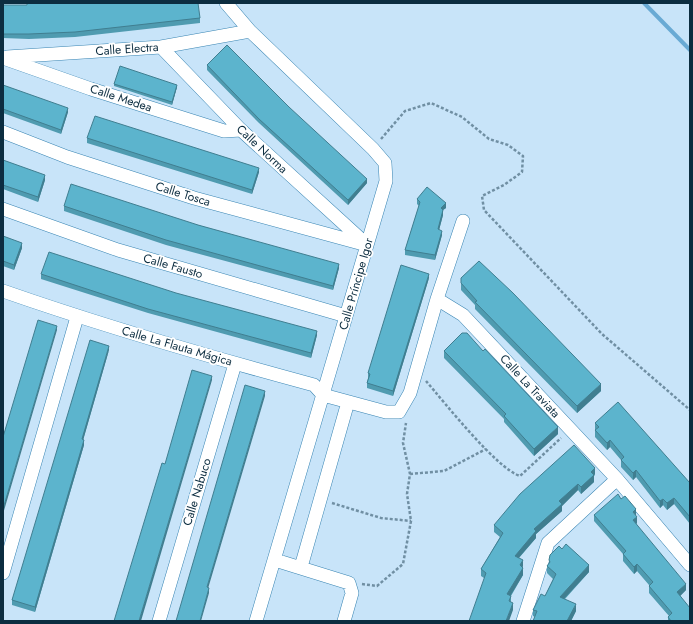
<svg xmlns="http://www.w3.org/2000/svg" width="693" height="624" viewBox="0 0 693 624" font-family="Jost,sans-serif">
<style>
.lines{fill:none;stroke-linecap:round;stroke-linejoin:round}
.stream{stroke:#69aad4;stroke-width:4}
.minor-casing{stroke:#3985b3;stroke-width:14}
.path{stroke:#708fa3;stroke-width:2.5;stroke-dasharray:3 2;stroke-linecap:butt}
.minor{stroke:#fff;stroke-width:13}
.wall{fill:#4f9bb0}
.shaded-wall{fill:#407e90}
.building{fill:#5cb4cd;stroke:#407e90}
.labels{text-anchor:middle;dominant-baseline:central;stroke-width:3.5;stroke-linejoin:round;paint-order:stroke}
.street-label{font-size:12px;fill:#0c2d40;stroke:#fff}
</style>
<rect width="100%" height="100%" fill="#c8e4f9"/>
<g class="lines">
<path class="stream" d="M 644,3 L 690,50"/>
<defs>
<path id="minor" d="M 226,3 L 250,31 L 373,149 L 385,163 L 386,181 L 256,621
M 161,47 L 241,130 L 366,244
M 7,57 L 161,47 L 250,31
M 3,58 L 91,89 L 224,131 L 241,130
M 3,132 L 67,157 L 194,198 L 367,245
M 3,209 L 118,250 L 346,316
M 3,291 C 106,327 210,357 314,385 L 323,395 L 386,412 L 399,412 L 410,393 L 437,299 L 463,221
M 437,299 L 463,315 L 617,479 L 690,565
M 275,560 L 349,583 L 352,593 L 344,621
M 301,567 L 348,402
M 3,573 L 77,317
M 159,621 L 235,364
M 523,621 L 548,543 L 617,479"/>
</defs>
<use href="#minor" class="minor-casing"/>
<path class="path" d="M 381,139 L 405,111 L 431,103 L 462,117 L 489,139 L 508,145 L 523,156 L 522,172 L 504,185 L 482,196 L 484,210 L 602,334 L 690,410
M 426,381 C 445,403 496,468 520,476 L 561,438
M 410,474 L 444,471 L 486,449
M 332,503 L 381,518 L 411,521
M 362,584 L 377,586 L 403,564 L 411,521 L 407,494 L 410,474 L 403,443 L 406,423"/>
<use href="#minor" class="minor"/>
</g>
<path class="wall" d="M 3,5 L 27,5 L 200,18 L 200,23 L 75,37 L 29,39 L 3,38 Z
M 207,65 L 367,183 L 348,205 L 259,123 L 207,70 Z
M 114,84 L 177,87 L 172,105 L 114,86 Z
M 3,85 L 68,112 L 61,134 L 3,113 Z
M 87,138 L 259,172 L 252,194 L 87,143 Z
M 3,160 L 45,180 L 38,202 L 3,189 Z
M 417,199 L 446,208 L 443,210 L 443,215 L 439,230 L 442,235 L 435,260 L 405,255 L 405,250 L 419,206 L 417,204 Z
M 64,206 L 198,225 L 339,268 L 333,290 L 166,245 L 64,211 Z
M 3,236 L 22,248 L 14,270 L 3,266 Z
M 41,274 L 317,335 L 311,358 L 148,313 L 41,279 Z
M 429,278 L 393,396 L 367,388 L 367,383 L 368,378 L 368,373 Z
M 461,278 L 601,391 L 577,413 L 475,309 L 475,305 L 461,290 Z
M 109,350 L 83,440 L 84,445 L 35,612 L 12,605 L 12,600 Z
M 444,351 L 558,434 L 534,456 L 504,422 L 504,419 L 444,358 Z
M 595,423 L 690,483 L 690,524 L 674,504 L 667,510 L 663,505 L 660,508 L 636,477 L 633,480 L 621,467 L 621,460 L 610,447 L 607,450 L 595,437 Z
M 595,474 L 594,476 L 594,482 L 581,494 L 578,490 L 562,506 L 562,511 L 536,534 L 536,538 L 519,558 L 523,567 L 523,575 L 511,596 L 511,602 L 513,610 L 484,578 L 481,576 L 481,569 L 500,537 L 494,532 L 494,525 Z
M 594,515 L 636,516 L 637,523 L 636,524 L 686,590 L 680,596 L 690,621 L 668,621 L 668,617 L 669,616 L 649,593 L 649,585 L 637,571 L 634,574 L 623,561 L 623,554 L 594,521 Z
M 549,560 L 589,572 L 565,599 L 576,611 L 571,621 L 533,621 L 535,617 L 533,616 L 533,610 L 545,596 L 553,579 L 547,573 L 547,566 L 549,564 Z"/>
<path class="shaded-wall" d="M 177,85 L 177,87 L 172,105 L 172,102 Z
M 68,108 L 68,112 L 61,134 L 61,130 Z
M 259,168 L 259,172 L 252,194 L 252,190 Z
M 45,175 L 45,180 L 38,202 L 38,197 Z
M 367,179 L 367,183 L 348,205 L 348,200 Z
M 446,203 L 446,208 L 443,210 L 443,215 L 438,234 L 438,229 L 441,208 Z
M 442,231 L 442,235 L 435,260 L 435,255 Z
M 22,243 L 22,248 L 14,270 L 14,265 Z
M 339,264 L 339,268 L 333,290 L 333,286 Z
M 429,274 L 429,278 L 393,396 L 393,391 Z
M 57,326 L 57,330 L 3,514 L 3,509 Z
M 317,331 L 317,335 L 311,358 L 311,353 Z
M 109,346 L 109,350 L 82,444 L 82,439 Z
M 212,376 L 212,380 L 141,621 L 139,621 Z
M 601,384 L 601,391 L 577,413 L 577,406 Z
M 265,391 L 265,396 L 207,592 L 207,587 Z
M 558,427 L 558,434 L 534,456 L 534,449 Z
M 84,440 L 84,445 L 35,612 L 35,607 Z
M 610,440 L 610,447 L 607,450 L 607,443 Z
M 595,468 L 595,474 L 594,476 L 594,482 L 581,494 L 581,487 L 591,472 Z
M 636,470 L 636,477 L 633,480 L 633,473 Z
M 578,484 L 578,490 L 562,506 L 562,511 L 536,534 L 536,538 L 515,562 L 515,556 L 534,529 L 559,501 Z
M 674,498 L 674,504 L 667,510 L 667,503 Z
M 663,499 L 663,505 L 660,508 L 660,501 Z
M 636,509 L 636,516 L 633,512 Z
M 637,517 L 637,523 L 633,527 L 633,520 Z
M 523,560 L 523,567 L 520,565 Z
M 637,564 L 637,571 L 634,574 L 634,567 Z
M 589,565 L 589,572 L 560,603 L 560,597 Z
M 523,568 L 523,575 L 507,601 L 507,594 Z
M 686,584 L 686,590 L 677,599 L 677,592 Z
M 209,588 L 209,593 L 201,621 L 200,621 Z
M 513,603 L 513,610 L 509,621 L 506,621 Z
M 576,604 L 576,611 L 571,621 L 567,621 Z"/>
<path class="building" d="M 27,3 L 198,3 L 200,18 L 75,32 L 29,34 L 3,34 L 3,5 L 27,5 Z
M 227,45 L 289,107 L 367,179 L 348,200 L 259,119 L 207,65 Z
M 120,66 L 177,85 L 172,102 L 114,84 Z
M 3,85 L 68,108 L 61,130 L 3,109 Z
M 95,116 L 259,168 L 252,190 L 87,138 Z
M 3,160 L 45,175 L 38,197 L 3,185 Z
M 71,184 L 198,225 L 339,264 L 333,286 L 166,240 L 64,206 Z
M 427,187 L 446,203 L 441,208 L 443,210 L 438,229 L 442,231 L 435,255 L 405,250 L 420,202 L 417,199 Z
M 3,236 L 22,243 L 14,265 L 3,261 Z
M 49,252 L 176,293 L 317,331 L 311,353 L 148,309 L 41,274 Z
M 479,261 L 513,293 L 601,384 L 577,406 L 475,302 L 477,301 L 461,283 L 461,278 Z
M 401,265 L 429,274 L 393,391 L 367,383 L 370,374 L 368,373 Z
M 38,320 L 57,326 L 3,509 L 3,437 Z
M 462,333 L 467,333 L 483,351 L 485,349 L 558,427 L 534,449 L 504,416 L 506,414 L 444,351 Z
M 90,340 L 109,346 L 82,439 L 84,440 L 35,607 L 12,600 Z
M 192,370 L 212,376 L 139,621 L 114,621 L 162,463 L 165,464 Z
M 245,385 L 265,391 L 207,587 L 209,588 L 200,621 L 176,621 Z
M 618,402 L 690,483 L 690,517 L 674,498 L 667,503 L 663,499 L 660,501 L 636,470 L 633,473 L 621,460 L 624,457 L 610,440 L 607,443 L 595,430 L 599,427 L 595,423 Z
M 574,445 L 595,468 L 591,472 L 594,475 L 581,487 L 578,484 L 559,501 L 562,504 L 534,529 L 536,531 L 515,556 L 523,560 L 520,565 L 523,568 L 507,594 L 511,596 L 509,601 L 513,603 L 506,621 L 469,621 L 486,573 L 481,569 L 503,533 L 494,525 L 520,494 Z
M 618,494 L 621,499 L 625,496 L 636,509 L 633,512 L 637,517 L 633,520 L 686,584 L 677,592 L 690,608 L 690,621 L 671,621 L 668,617 L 672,613 L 649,586 L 653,582 L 637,564 L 634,567 L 623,554 L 626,551 L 594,515 Z
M 566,544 L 589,565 L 560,597 L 576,604 L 567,621 L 533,621 L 537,611 L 533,610 L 541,594 L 545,596 L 556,574 L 547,566 L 550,562 L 549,560 L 550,555 L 559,546 L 562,549 Z"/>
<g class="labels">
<g class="street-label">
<text transform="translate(127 49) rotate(-4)">Calle Electra</text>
<text transform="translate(121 98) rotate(18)">Calle Medea</text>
<text transform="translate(262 149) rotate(43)">Calle Norma</text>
<text transform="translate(183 194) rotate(17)">Calle Tosca</text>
<text transform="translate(173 266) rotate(16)">Calle Fausto</text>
<text transform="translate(356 284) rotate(-74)">Calle Príncipe Igor</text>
<text transform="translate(177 346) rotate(16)">Calle La Flauta Mágica</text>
<text transform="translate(530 386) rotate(47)">Calle La Traviata</text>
<text transform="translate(197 492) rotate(-73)">Calle Nabuco</text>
</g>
</g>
<rect width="693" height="624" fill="none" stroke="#0c2d40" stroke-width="8"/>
</svg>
